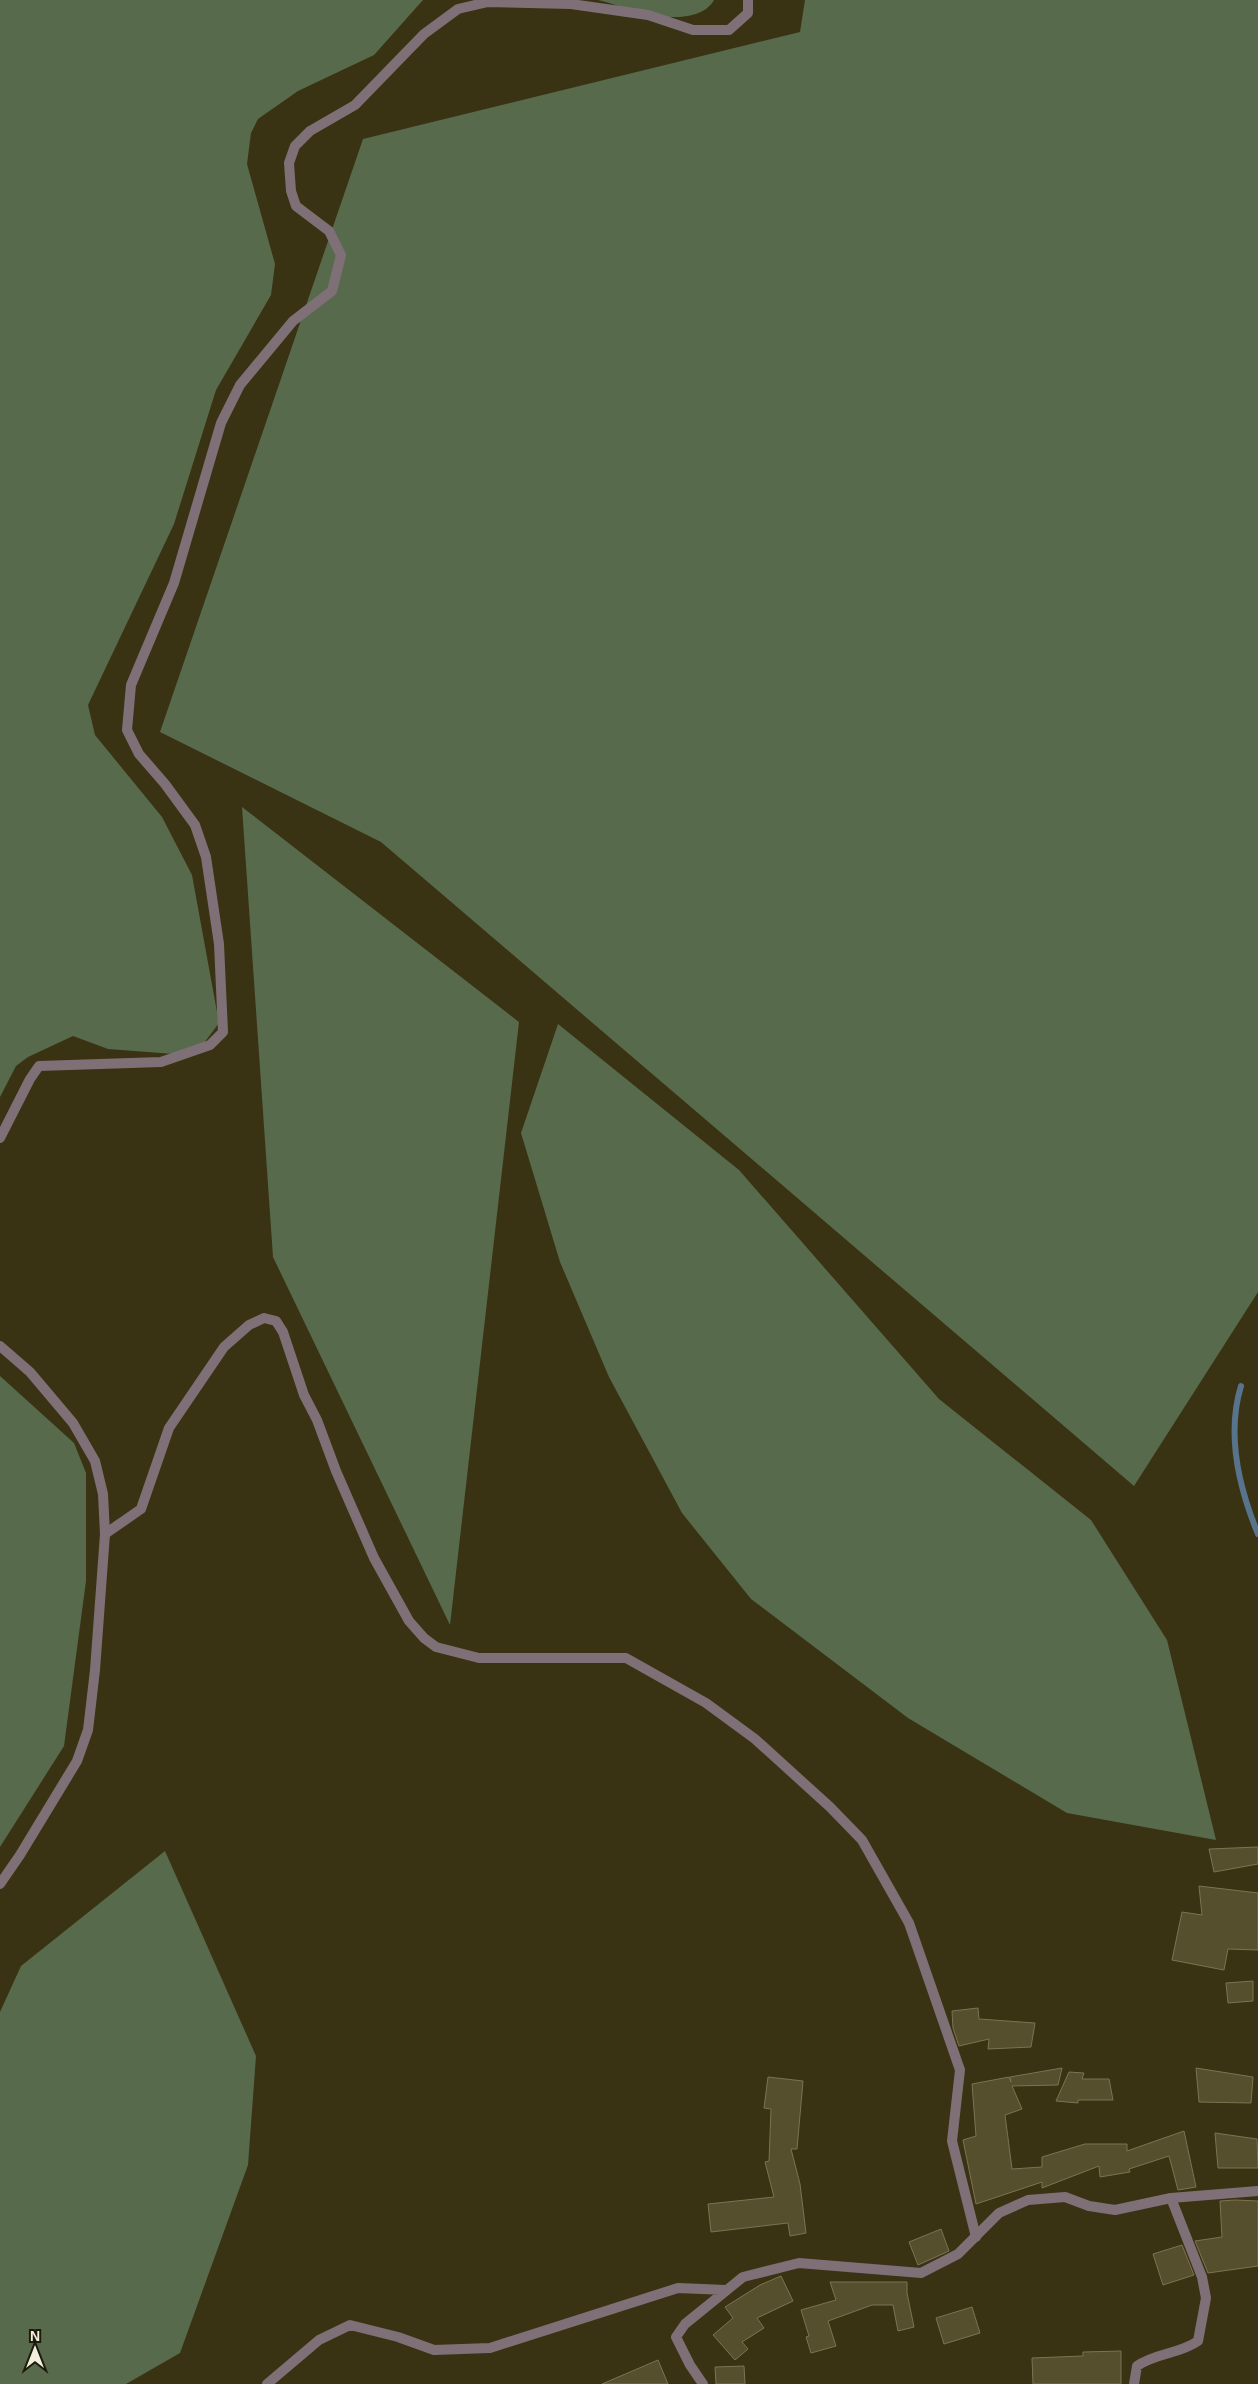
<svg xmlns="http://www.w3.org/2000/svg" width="1258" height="2384" viewBox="0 0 1258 2384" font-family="Helvetica,sans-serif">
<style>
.forest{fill:#586a4c}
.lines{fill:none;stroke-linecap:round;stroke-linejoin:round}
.stream{stroke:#58748d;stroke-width:6}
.building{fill:#564f2e;stroke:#7b7453}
.service{stroke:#7f7078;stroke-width:10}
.minor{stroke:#7f7078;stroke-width:10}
</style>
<rect width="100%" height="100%" fill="#393313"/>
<path class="forest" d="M 0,0 L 423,0 L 374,55 L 298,91 L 258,119 L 251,133 L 247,164 L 275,264 L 271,295 L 216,390 L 174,524 L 88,705 L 95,735 L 162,817 L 192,875 L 219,1023 L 201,1047 L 187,1055 L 108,1049 L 73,1036 L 28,1057 L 16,1066 L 0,1097 Z
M 598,0 L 714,0 C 702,21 668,18 647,15 C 630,12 614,3 598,0 Z
M 805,0 L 1258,0 L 1258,1292 L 1134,1486 L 381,842 L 160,732 L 363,139 L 800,32 Z
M 242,807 L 519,1022 L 450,1625 L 273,1257 Z
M 558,1024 L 739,1170 L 939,1399 L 1091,1520 L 1167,1640 L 1216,1840 L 1067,1813 L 908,1718 L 751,1599 L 682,1513 L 609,1377 L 560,1262 L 521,1133 Z
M 0,1376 L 74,1443 L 86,1473 L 86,1581 L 64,1746 L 0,1847 Z
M 165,1851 L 256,2056 L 248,2165 L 180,2353 L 126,2384 L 0,2384 L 0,2012 L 21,1966 Z"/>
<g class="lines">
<path class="stream" d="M 1241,1386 C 1226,1435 1239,1488 1258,1534"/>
</g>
<path class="building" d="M 1258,1847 L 1258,1864 L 1214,1872 L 1209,1849 Z
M 1199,1886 L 1258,1893 L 1258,1950 L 1228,1949 L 1224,1970 L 1172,1960 L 1182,1912 L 1202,1915 Z
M 1253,1981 L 1253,2001 L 1228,2003 L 1226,1983 Z
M 978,2008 L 979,2019 L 1035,2023 L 1031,2047 L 988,2049 L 989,2039 L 959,2046 L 953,2028 L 952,2011 Z
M 1062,2068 L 1058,2085 L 1012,2086 L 1022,2109 L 1005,2115 L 1012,2169 L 1042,2167 L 1042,2157 L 1085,2144 L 1127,2144 L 1127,2151 L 1184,2131 L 1196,2187 L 1178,2190 L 1169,2156 L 1129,2169 L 1130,2172 L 1100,2177 L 1099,2166 L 1042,2188 L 1042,2182 L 976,2204 L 963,2140 L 976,2136 L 972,2084 L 1009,2077 L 1011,2082 L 1010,2077 Z
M 1196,2068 L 1253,2077 L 1251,2103 L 1199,2102 Z
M 1069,2072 L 1084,2073 L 1082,2079 L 1109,2079 L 1113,2100 L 1078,2100 L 1078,2103 L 1056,2101 Z
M 768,2077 L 803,2081 L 797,2149 L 791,2149 L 800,2184 L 806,2233 L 790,2236 L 788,2223 L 711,2232 L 708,2204 L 774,2197 L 765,2162 L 769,2161 L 771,2109 L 764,2108 Z
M 1215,2133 L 1257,2139 L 1258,2168 L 1218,2168 Z
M 1235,2200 L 1258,2201 L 1258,2266 L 1208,2273 L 1195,2241 L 1222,2237 L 1220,2201 Z
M 941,2229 L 949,2251 L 918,2265 L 909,2242 Z
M 1182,2245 L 1194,2275 L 1163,2285 L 1153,2254 Z
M 781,2276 L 793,2301 L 757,2318 L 764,2328 L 742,2342 L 748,2349 L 735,2360 L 713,2335 L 733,2318 L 725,2307 L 760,2285 Z
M 830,2282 L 907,2282 L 907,2293 L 914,2327 L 898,2331 L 893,2305 L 872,2305 L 828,2321 L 836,2346 L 811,2353 L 806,2337 L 809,2336 L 801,2310 L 836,2300 Z
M 972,2307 L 980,2333 L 944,2344 L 936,2318 Z
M 1121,2351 L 1121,2384 L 1033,2384 L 1032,2358 L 1083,2356 L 1083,2352 Z
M 658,2360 L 668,2384 L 602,2384 Z
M 744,2366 L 745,2384 L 716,2384 L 715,2367 Z"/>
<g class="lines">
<path class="service" d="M 105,1534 L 141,1509 L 169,1428 L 224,1347 L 249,1325 L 264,1318 L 276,1321 L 283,1332 L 304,1395 L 317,1420 L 336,1471 L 374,1558 L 409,1621 L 424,1638 L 436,1647 L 479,1658 L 626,1658 L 706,1703 L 755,1739 L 830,1807 L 862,1840 L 909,1923 L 960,2070 L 952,2141 L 976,2237"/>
<path class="minor" d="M 0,1138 L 30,1079 L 39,1066 L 161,1062 L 210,1045 L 223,1032 L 219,944 L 206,857 L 195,825 L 165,784 L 139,754 L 127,730 L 131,685 L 174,583 L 221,423 L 240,385 L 293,321 L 332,291 L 341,255 L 329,231 L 296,206 L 291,191 L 289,163 L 295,146 L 310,131 L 355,105 L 424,34 L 458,9 L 488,2 L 571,4 L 648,15 L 693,30 L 729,30 L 748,13 L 748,0
M 0,1346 L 30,1372 L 73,1423 L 95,1461 L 103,1494 L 105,1534 L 95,1670 L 88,1730 L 77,1761 L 20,1855 L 0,1884
M 267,2384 L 319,2340 L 350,2325 L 398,2337 L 434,2350 L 490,2348 L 678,2288 L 726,2290
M 703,2384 L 690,2365 L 676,2337 L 685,2324 L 743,2277 L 799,2263 L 921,2273 L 958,2254 L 999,2213 L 1028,2200 L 1065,2197 L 1089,2206 L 1115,2210 L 1171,2198 L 1258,2191
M 1134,2384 L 1137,2366 C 1155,2353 1180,2354 1198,2341 L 1206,2298 L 1202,2277 L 1171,2198"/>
</g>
<g transform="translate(35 2349)" stroke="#1d1b0d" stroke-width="4" paint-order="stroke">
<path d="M0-4L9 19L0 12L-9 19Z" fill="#f3efdd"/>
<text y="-8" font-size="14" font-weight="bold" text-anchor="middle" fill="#f3efdd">N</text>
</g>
</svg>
